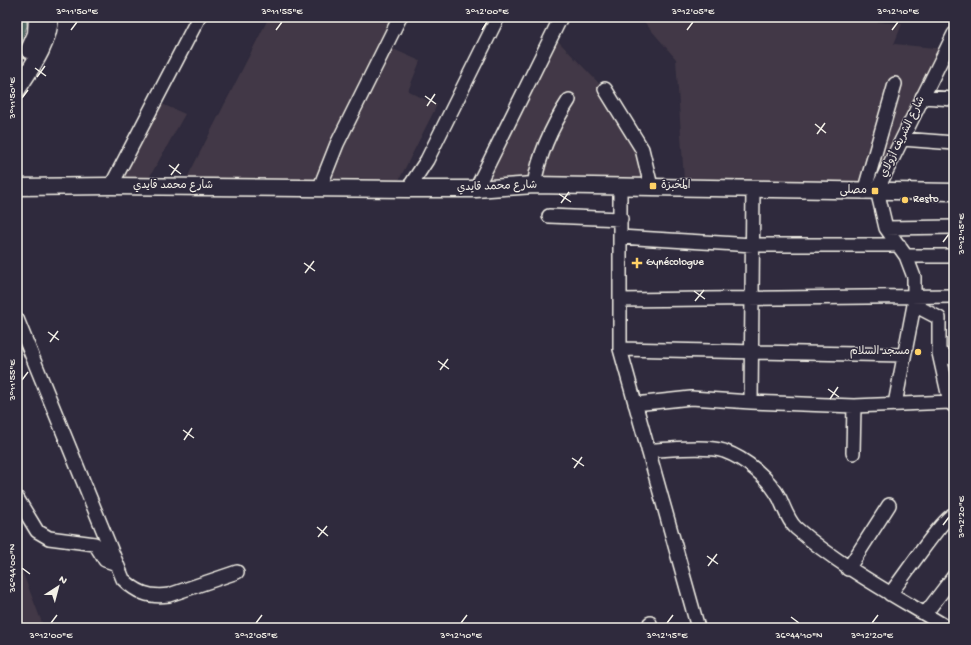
<svg xmlns="http://www.w3.org/2000/svg" width="971" height="645" viewBox="0 0 971 645" font-family="'Gochi Hand','Playpen Sans Arabic',sans-serif">
<style>
.built{fill:#423946}
.green{fill:#536965;stroke:#a4ada6}
.lines{fill:none;stroke-linecap:round;stroke-linejoin:round}
.minor-casing{stroke:#f4f1e8;stroke-width:16}
.major-casing{stroke:#f4f1e8;stroke-width:19}
.minor{stroke:#2f2a3d;stroke-width:13}
.major{stroke:#2f2a3d;stroke-width:16}
.ticks{fill:none;stroke:#f4f1e8;stroke-width:1.5}
.poi-dot{fill:#ffd166;stroke:#2f2a3d;stroke-width:1.5}
.labels{text-anchor:middle;dominant-baseline:central;stroke-width:3;stroke-linejoin:round;paint-order:stroke}
.street-label{font-size:11px;fill:#f4f1e8;stroke:#2f2a3d}
.poi-label{font-size:11px;fill:#f4f1e8;stroke:#2f2a3d;text-anchor:start}
.neatline{fill:none;stroke:#f4f1e8;stroke-width:1.5}
.ticks-label{font-size:10px;text-anchor:middle;fill:#f4f1e8}
</style>
<rect width="100%" height="100%" fill="#2f2a3d"/>
<filter id="ink" filterUnits="userSpaceOnUse"><feTurbulence type="fractalNoise" baseFrequency=".025" numOctaves="2"/><feDisplacementMap in="SourceGraphic" scale="8" xChannelSelector="R" yChannelSelector="G"/><feConvolveMatrix kernelMatrix="1 2 1 2 8 2 1 2 1" color-interpolation-filters="sRGB"/></filter>
<g filter="url(#ink)">
<path class="built" d="M 269,17 L 399,17 L 384,45 L 420,61 L 408,91 L 437,105 L 397,184 L 186,180 Z
M 640,17 L 877,17 L 877,22 L 902,24 L 894,44 L 945,49 L 876,190 L 684,180 L 676,59 Z
M 557,40 L 619,104 L 655,189 L 483,186 Z
M 157,102 L 185,114 L 149,178 L 116,178 Z
M 17,558 L 44,628 L 17,628 Z"/>
<path class="green" d="M 17,17 L 26,17 L 27,26 L 17,54 Z"/>
<g class="lines">
<defs>
<path id="minor" d="M 605,89 L 642,149 L 651,186
M 922,97 L 954,99
M 902,139 L 954,143
M 534,185 C 539,154 552,126 569,100
M 111,186 L 199,17
M 320,187 L 337,144 L 400,17
M 620,187 L 620,349 L 698,628
M 408,189 L 427,160 L 498,17
M 476,189 L 561,17
M 864,192 L 895,84
M 549,216 L 621,219
M 886,228 L 954,227
M 620,237 L 753,245 L 899,245
M 906,256 L 954,256
M 620,300 L 954,296
M 914,305 L 939,318 L 939,353 L 954,359
M 17,319 L 123,579 C 136,592 149,598 169,595 L 237,572
M 620,349 L 903,355
M 939,353 L 950,402 L 954,406
M 751,402 L 753,188
M 635,404 L 691,398 L 751,402 L 854,406 L 950,402
M 895,404 L 914,305 L 914,277 L 906,256 L 886,228 L 877,190 L 954,34
M 648,450 C 668,450 706,445 724,451 C 746,459 769,478 780,499 C 784,508 789,522 796,528 C 842,568 896,596 948,628
M 853,453 L 854,406
M 17,498 L 37,531 L 49,538 L 95,544 L 105,560 L 117,564
M 848,569 L 889,505
M 890,594 C 900,582 944,516 954,514
M 925,614 L 954,576
M 650,623 L 651,628"/>
<path id="major" d="M 29,50 L 36,34 L 37,17
M 17,90 C 31,68 49,44 50,17
M 17,187 L 111,186 L 408,189 L 476,189 L 534,185 L 954,192"/>
</defs>
<use href="#minor" class="minor-casing"/>
<use href="#major" class="major-casing"/>
<use href="#minor" class="minor"/>
<use href="#major" class="major"/>
</g>
</g>
<path class="ticks" d="M 71,30 L 77,22M 276,30 L 282,22M 482,30 L 487,22M 687,30 L 693,22M 892,30 L 898,22M 35,68 L 46,76M 37,77 L 45,66M 425,96 L 436,104M 22,98 L 28,90M 427,106 L 435,94M 815,124 L 826,133M 817,134 L 825,123M 169,165 L 181,174M 171,175 L 179,164M 559,194 L 571,202M 561,203 L 569,192M 943,242 L 949,234M 304,263 L 315,271M 305,273 L 314,261M 694,291 L 705,299M 695,301 L 704,290M 48,332 L 59,340M 50,342 L 58,331M 438,361 L 449,369M 440,370 L 448,359M 22,380 L 28,372M 828,389 L 839,397M 830,399 L 838,387M 183,430 L 194,438M 184,440 L 192,428M 572,458 L 584,466M 574,468 L 582,457M 943,525 L 949,517M 317,527 L 328,536M 318,537 L 327,526M 707,556 L 718,564M 708,566 L 717,554M 22,568 L 30,574M 791,617 L 799,623M 51,623 L 57,615M 256,623 L 262,615M 461,623 L 467,615M 667,623 L 673,615M 872,623 L 878,615"/>
<g class="poi-dot">
<rect x="649" y="182" width="8" height="8" rx="2"/>
<rect x="871" y="187" width="8" height="8" rx="2"/>
<circle cx="905" cy="200" r="4"/>
<path d="M635 257h4v4h4v4h-4v4h-4v-4h-4v-4h4z"/>
<circle cx="918" cy="352" r="4"/>
</g>
<g class="labels">
<g class="street-label">
<text transform="translate(903 137) rotate(-64)">شارع الشريف أزولاي</text>
<text x="173" y="186">شارع محمد قايدي</text>
<text transform="translate(497 187) rotate(-2)">شارع محمد قايدي</text>
</g>
<g class="poi-label">
<text x="661" y="186">المخبزة</text>
<text x="867" y="191" text-anchor="end">مصلى</text>
<text x="913" y="200">Resto</text>
<text x="646" y="263">Gynécologue</text>
<text x="910" y="352" text-anchor="end">مسجد السلام</text>
</g>
</g>
<rect width="971" height="645" fill="none" stroke="#2f2a3d" stroke-width="44"/>
<g transform="translate(58 587) rotate(36)" stroke="#2f2a3d" stroke-width="3" paint-order="stroke">
<path d="M0-3L7 15L0 10L-7 15Z" fill="#f4f1e8"/>
<text y="-6" font-size="11" font-weight="bold" text-anchor="middle" fill="#f4f1e8">N</text>
</g>
<rect x="22" y="22" width="927" height="601" class="neatline"/>
<g class="ticks-label">
<text x="77" y="14">3°11'50"E</text>
<text x="282" y="14">3°11'55"E</text>
<text x="487" y="14">3°12'00"E</text>
<text x="693" y="14">3°12'05"E</text>
<text x="898" y="14">3°12'10"E</text>
<text transform="translate(11 98) rotate(-90)" y="4">3°11'50"E</text>
<text transform="translate(960 234) rotate(-90)" y="4">3°12'15"E</text>
<text transform="translate(11 380) rotate(-90)" y="4">3°11'55"E</text>
<text transform="translate(960 517) rotate(-90)" y="4">3°12'20"E</text>
<text transform="translate(11 568) rotate(-90)" y="4">36°44'00"N</text>
<text x="51" y="638">3°12'00"E</text>
<text x="256" y="638">3°12'05"E</text>
<text x="461" y="638">3°12'10"E</text>
<text x="667" y="638">3°12'15"E</text>
<text x="799" y="638">36°44'10"N</text>
<text x="872" y="638">3°12'20"E</text>
</g>
</svg>
